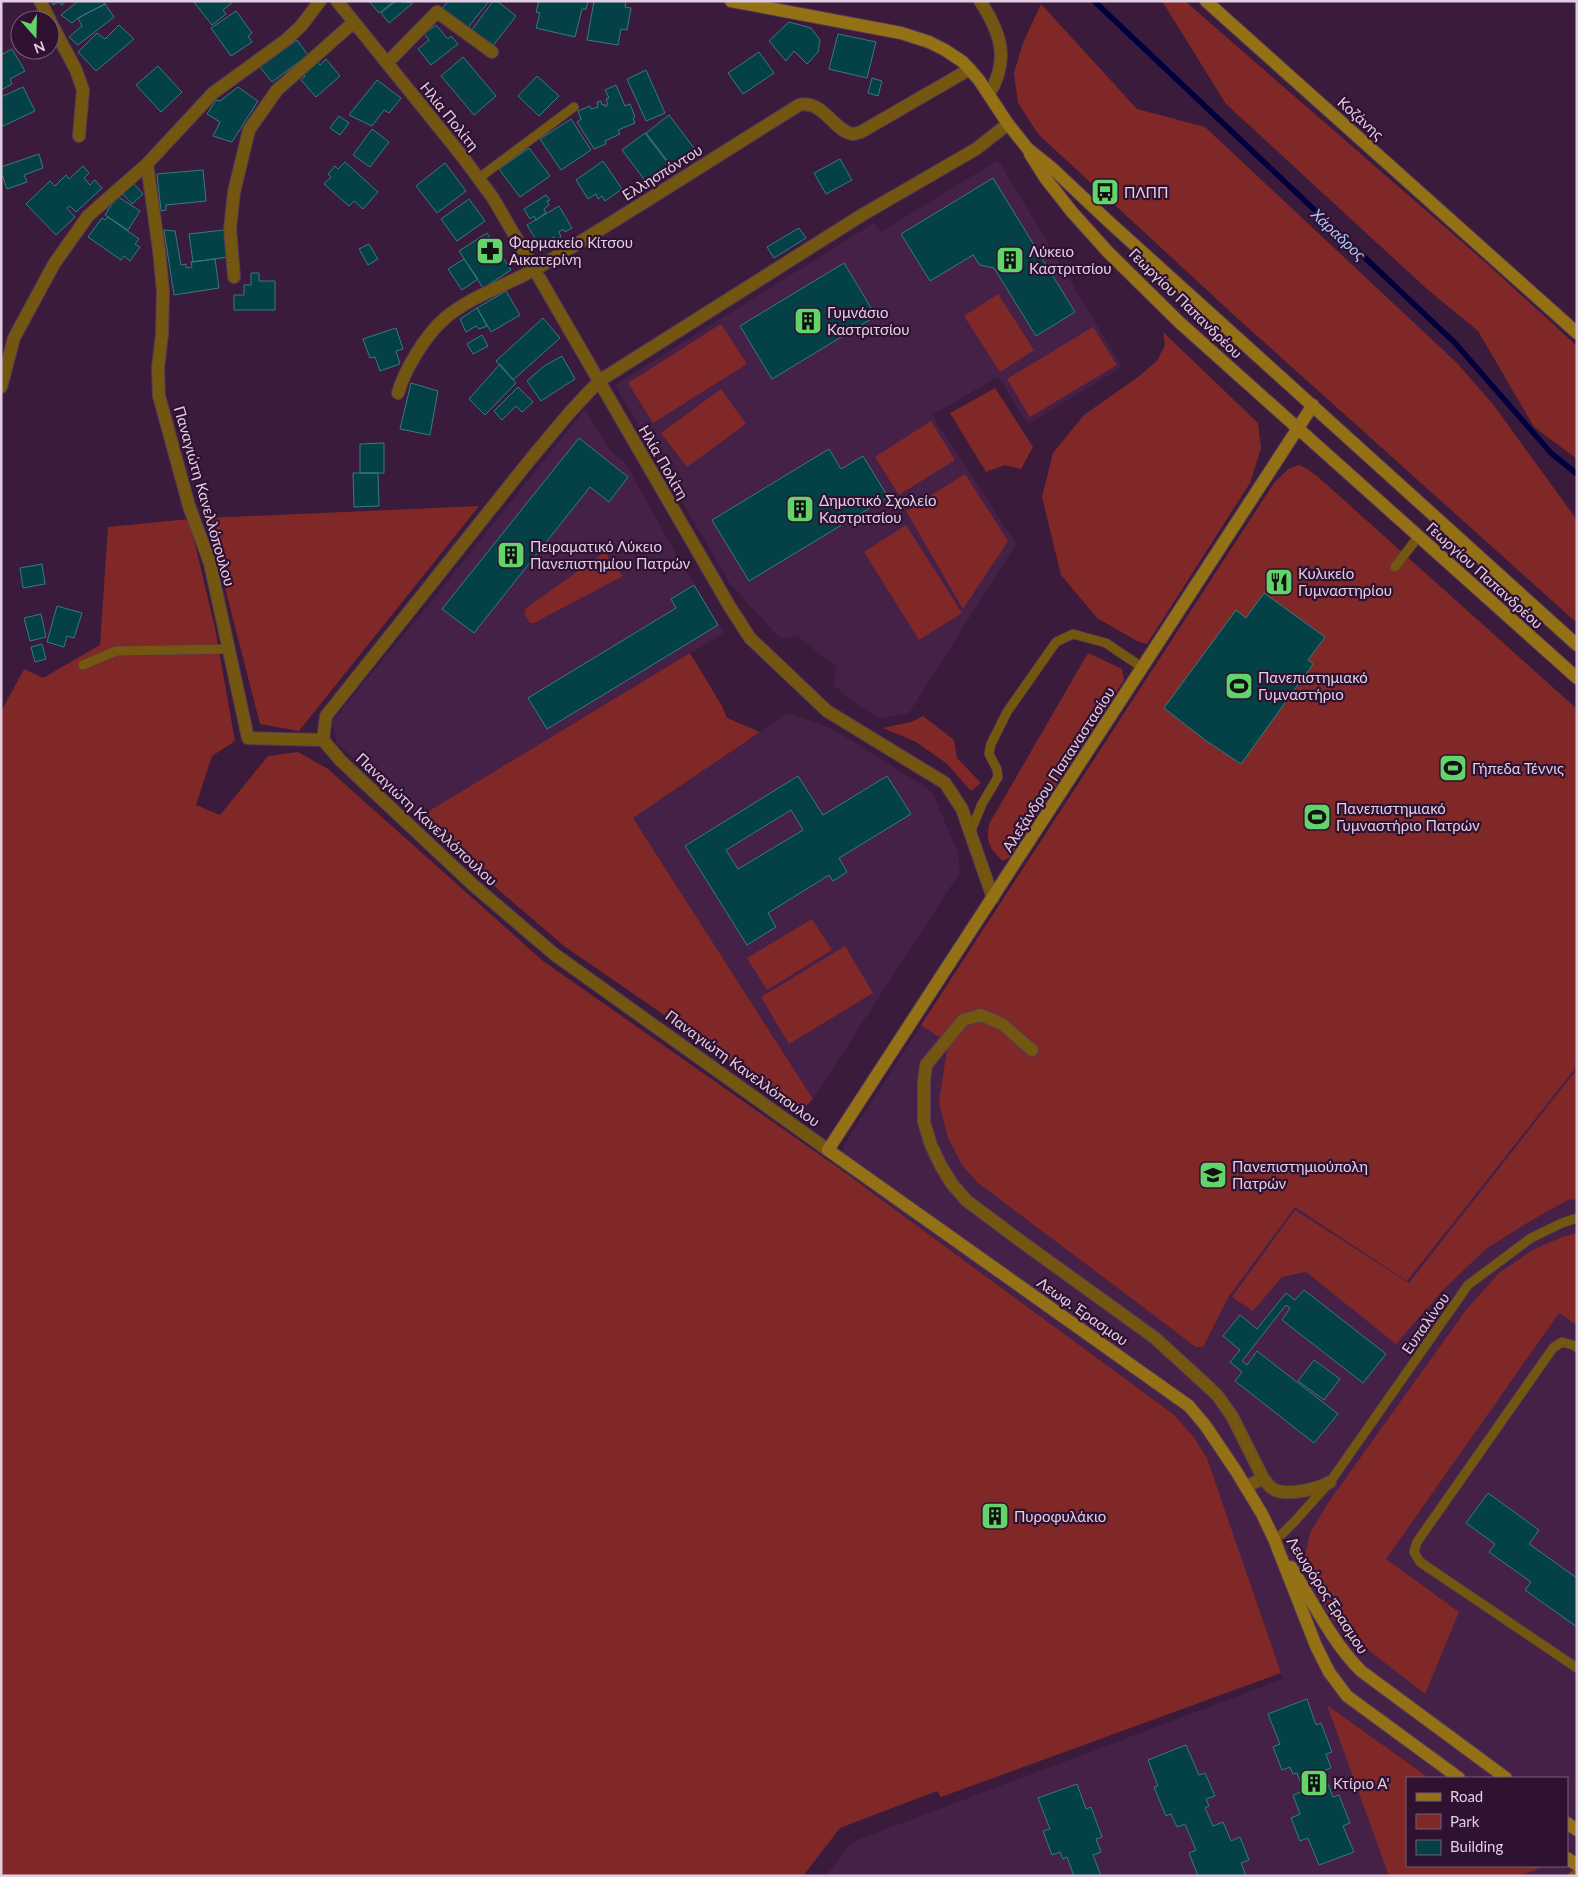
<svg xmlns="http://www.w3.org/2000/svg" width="1578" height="1877" viewBox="0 0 1578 1877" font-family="Lato,sans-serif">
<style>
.built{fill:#452148;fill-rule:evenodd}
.green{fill:#7f2827}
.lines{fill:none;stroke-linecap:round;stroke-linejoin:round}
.stream{stroke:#01003d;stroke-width:5.5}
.building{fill:#044146;stroke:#357b83;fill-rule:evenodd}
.lane-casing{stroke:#553857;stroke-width:10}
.street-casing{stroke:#553857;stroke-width:14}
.secondary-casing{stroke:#553857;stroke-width:14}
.lane{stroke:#73560f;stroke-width:9}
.street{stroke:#73560f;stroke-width:12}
.secondary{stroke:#957116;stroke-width:12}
.labels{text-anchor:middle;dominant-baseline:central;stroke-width:4.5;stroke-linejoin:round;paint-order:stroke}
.street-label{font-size:15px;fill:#e1cee2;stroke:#2f1131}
.poi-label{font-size:15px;fill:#e1cee2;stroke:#2f1131;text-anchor:start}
.water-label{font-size:16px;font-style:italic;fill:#adc3f1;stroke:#2f1131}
</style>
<rect width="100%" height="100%" fill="#3a1b3c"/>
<path class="built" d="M 998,160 L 1122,367 L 1028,424 L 998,377 L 932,415 L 1016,544 L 909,713 L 880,719 L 853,702 L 834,685 L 836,667 L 796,635 L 781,639 L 730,584 L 615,385 L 874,223 L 881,232 Z
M 585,409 L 610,450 L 626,464 L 677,556 L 724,633 L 419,817 L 337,743 L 333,727 L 333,720 L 434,598 Z
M 1299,465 L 1307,469 L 1317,476 L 1577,709 L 1577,1876 L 826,1876 L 852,1842 L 1283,1679 L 1207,1458 L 1193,1436 L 1173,1414 L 833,1164 L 860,1119 L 1274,483 L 1288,469 ZM 1407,1778 L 1567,1778 L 1567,1866 L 1407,1866 Z
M 788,713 L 833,729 L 921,784 L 933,794 L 958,853 L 960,872 L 813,1099 L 633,818 Z"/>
<path class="green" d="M 1162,1 L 1185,1 L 1484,261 L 1577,346 L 1577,459 L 1534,427 L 1478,331 L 1427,289 L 1226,104 Z
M 1041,4 L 1137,109 L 1205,127 L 1457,363 L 1492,403 L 1577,520 L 1577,623 L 1236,317 L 1038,134 L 1018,103 L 1014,73 L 1023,43 Z
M 998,294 L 1034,350 L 1000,372 L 964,316 Z
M 721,324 L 747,364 L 653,423 L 628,383 Z
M 1093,327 L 1117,365 L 1030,417 L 1007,379 Z
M 1163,332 L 1258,423 L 1261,448 L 1250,483 L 1147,644 L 1137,641 L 1097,618 L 1061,575 L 1042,497 L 1053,453 L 1084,415 L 1138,377 L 1157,361 L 1165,345 Z
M 995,388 L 1033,447 L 1021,469 L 1005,465 L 986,472 L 950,413 Z
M 721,389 L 746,424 L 687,467 L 661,433 Z
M 931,421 L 955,460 L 899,495 L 875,457 Z
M 1299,465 L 1307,469 L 1317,476 L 1577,709 L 1577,1066 L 1407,1281 L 1295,1207 L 1229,1296 L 1203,1347 L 1196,1347 L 977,1182 L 962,1165 L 948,1138 L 939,1102 L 948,1043 L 921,1025 L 1274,483 L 1288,469 Z
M 965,474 L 1008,541 L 963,609 L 906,511 Z
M 479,506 L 299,731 L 260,724 L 207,518 Z
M 189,519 L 215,628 L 235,741 L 212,756 L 196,805 L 220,815 L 268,756 L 298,752 L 328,769 L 543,961 L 833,1164 L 1173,1414 L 1193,1436 L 1207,1458 L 1281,1673 L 941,1797 L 937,1791 L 840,1828 L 803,1876 L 1,1876 L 1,712 L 24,669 L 43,678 L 100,645 L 108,527 Z
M 906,525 L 962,613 L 919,640 L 864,552 Z
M 605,552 L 623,576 L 534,623 L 530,623 L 524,614 L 526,608 Z
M 690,653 L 722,706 L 727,718 L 760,732 L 633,818 L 813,1099 L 802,1110 L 564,946 L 467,863 L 419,817 Z
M 1088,653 L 1122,669 L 1124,680 L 1010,857 L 1003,861 C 989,848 986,843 989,824 Z
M 923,716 L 954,740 L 957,758 L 981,783 L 971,791 L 946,763 L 916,742 L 883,728 L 911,722 Z
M 812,919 L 832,950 L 767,990 L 747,958 Z
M 845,946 L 873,993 L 789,1044 L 761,997 Z
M 1577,1069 L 1577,1199 L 1568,1200 L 1532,1220 L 1487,1248 L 1445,1288 L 1396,1344 L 1306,1272 L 1282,1277 L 1253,1311 L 1232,1297 L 1295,1210 L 1409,1283 Z
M 1577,1233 L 1577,1325 L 1559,1313 L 1386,1559 L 1459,1612 L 1425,1694 L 1349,1635 L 1331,1618 L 1308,1574 L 1304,1561 L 1310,1533 L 1328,1503 L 1466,1310 L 1499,1273 L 1533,1250 L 1562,1237 Z
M 1327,1705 L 1429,1778 L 1407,1778 L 1407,1866 L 1545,1866 L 1520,1876 L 1389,1876 Z"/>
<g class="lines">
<path class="stream" d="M 1094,1 L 1455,343 L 1551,453 L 1577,474"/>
</g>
<path class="building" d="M 52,1 L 65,1 L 62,5 L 58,2 L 53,5 Z
M 78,1 L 103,1 L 105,4 L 78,18 L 72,23 L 61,15 Z
M 193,1 L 234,1 L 223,10 L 226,14 L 212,25 Z
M 369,1 L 394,1 L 379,13 Z
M 396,1 L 413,3 L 389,23 L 381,13 Z
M 448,1 L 489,1 L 466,30 L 441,10 Z
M 493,1 L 497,1 L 516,16 L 492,47 L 471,31 Z
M 539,1 L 588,1 L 586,9 L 582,9 L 575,37 L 536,28 L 540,13 L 536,12 Z
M 594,1 L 626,1 L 625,7 L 631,8 L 627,30 L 621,29 L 618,45 L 587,40 Z
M 105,4 L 114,17 L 78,45 L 69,37 L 82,26 L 78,18 Z
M 236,11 L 252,33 L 248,36 L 252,42 L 231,56 L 211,28 Z
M 789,22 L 811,28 L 820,40 L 818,52 L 807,64 L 794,51 L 786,61 L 769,41 Z
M 119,25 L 134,39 L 96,71 L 78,52 L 97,33 L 105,39 Z
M 436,25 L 448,39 L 451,36 L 458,44 L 431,65 L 418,49 L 429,40 L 424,34 Z
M 838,34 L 876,42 L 867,78 L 829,69 Z
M 297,40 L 308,55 L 272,82 L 260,67 Z
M 12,49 L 25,71 L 10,79 L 12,84 L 1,90 L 1,55 Z
M 759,52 L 774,73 L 743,94 L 728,73 Z
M 463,57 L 496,96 L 474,115 L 441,76 Z
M 326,59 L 340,76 L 316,97 L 301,80 L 305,76 L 302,73 L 316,60 L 320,65 Z
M 158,66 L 182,92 L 161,112 L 136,85 Z
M 646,70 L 665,113 L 646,121 L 627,79 Z
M 537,76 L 559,96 L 539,116 L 518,96 Z
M 872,78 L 882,81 L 878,96 L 868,93 Z
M 377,80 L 401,98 L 389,113 L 384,110 L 372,126 L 349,115 Z
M 616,85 L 625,106 L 630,104 L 635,117 L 633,118 L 635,123 L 618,130 L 620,134 L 605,141 L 606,144 L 594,149 L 577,122 L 581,119 L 578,111 L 590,106 L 591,109 L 598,107 L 597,102 L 601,101 L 602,105 L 605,104 L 605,107 L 608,105 L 606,99 L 609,98 L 605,90 Z
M 23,87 L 35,111 L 1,127 L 1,97 Z
M 238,87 L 258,101 L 232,142 L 213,136 L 220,122 L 207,114 L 216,100 L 220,101 Z
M 669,115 L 697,152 L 674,169 L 646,133 Z
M 339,116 L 349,123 L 340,135 L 330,128 Z
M 571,119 L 591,150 L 561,170 L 540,139 Z
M 372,129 L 389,142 L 370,167 L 353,155 Z
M 645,133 L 673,170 L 650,187 L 622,150 Z
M 529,148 L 550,176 L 520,197 L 499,169 Z
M 39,154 L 43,168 L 24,175 L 27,182 L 7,189 L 1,172 L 1,167 Z
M 840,159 L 852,180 L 826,194 L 814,173 Z
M 603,161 L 622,189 L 605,201 L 602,196 L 598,199 L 596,194 L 588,199 L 576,180 Z
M 345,162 L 378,192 L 363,209 L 354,201 L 349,206 L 324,184 L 331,177 L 328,174 L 335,166 L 338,169 Z
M 445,163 L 466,191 L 437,213 L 416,186 Z
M 83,166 L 89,173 L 84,178 L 90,185 L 95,180 L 102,188 L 76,212 L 70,206 L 67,208 L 75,217 L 56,235 L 26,204 L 50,181 L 55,186 L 66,175 L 69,179 Z
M 203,170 L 206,201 L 166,205 L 166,210 L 161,211 L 157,174 Z
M 993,178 L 1075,312 L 1036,336 L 994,268 L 980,265 L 973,255 L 930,281 L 901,234 Z
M 133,183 L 143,194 L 132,204 L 122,193 Z
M 546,195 L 550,200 L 547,201 L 549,205 L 544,209 L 546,213 L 536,220 L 534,216 L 530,219 L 524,209 Z
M 117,196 L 140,211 L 128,230 L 105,215 Z
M 469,199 L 485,221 L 457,241 L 441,219 Z
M 559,206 L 572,228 L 565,232 L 563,229 L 559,232 L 561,237 L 556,240 L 554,237 L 550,239 L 553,244 L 543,251 L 527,225 Z
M 108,217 L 139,239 L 135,244 L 140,247 L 130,261 L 124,256 L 121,260 L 88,237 L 102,218 L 105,220 Z
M 799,228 L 806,238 L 774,258 L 767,247 Z
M 164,230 L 175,231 L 181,265 L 186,264 L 186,268 L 192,267 L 191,262 L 215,259 L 219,288 L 174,295 Z
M 224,230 L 228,257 L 193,262 L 189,234 Z
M 487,233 L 511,270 L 483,288 L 459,251 Z
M 369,244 L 378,259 L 368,265 L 359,249 Z
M 464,259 L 478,279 L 462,290 L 448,269 Z
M 844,263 L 876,316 L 772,379 L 740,326 Z
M 251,273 L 259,273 L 259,281 L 275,281 L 275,310 L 234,310 L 234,295 L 244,295 L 244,285 L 251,285 Z
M 506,291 L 520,315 L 491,332 L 477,308 Z
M 477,308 L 487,326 L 479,329 L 476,326 L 466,332 L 460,319 Z
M 543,318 L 560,338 L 513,380 L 496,361 Z
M 396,328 L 403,349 L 396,351 L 400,364 L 380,371 L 375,357 L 370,358 L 363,339 Z
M 482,335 L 488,346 L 473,354 L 467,344 Z
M 562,356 L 575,379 L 541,401 L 527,381 L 544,366 Z
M 500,364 L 516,383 L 485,415 L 469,399 Z
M 411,383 L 438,391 L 430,435 L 400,429 Z
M 518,387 L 533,402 L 522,412 L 516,406 L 502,420 L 494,411 Z
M 579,438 L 628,477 L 609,502 L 590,487 L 474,633 L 442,609 Z
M 384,443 L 384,473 L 360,473 L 360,444 Z
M 829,449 L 841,469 L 863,456 L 888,497 L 749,581 L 712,520 Z
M 353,473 L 378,473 L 379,506 L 354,507 Z
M 42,564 L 45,584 L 23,588 L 20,568 Z
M 694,585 L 718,625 L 547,729 L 528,698 L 676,608 L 671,599 Z
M 1264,593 L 1325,637 L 1308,660 L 1313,664 L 1241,764 L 1205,740 L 1164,708 L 1236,610 L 1246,618 Z
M 57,606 L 82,613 L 74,638 L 67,636 L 64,647 L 47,642 Z
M 41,614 L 46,637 L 30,641 L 24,618 Z
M 42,644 L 46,659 L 35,662 L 31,647 Z
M 798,776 L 823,815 L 887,776 L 911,814 L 839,858 L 847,872 L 833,881 L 829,875 L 768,913 L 776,927 L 747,945 L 685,846 ZM 791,810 L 803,830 L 738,869 L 726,850 Z
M 1304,1290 L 1386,1354 L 1363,1383 L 1282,1320 L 1290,1308 L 1286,1305 L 1242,1361 L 1247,1365 L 1257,1351 L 1338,1414 L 1314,1443 L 1235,1381 L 1242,1372 L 1230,1362 L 1240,1350 L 1223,1336 L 1240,1315 L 1257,1329 L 1286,1293 L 1295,1300 Z
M 1314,1360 L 1340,1379 L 1324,1400 L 1298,1381 Z
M 1488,1493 L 1539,1530 L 1529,1544 L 1577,1578 L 1577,1627 L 1525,1590 L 1531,1582 L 1489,1552 L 1495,1544 L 1466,1523 Z
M 997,1511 L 999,1519 L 992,1521 L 990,1513 Z
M 1307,1699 L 1316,1725 L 1321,1723 L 1332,1752 L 1326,1754 L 1331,1768 L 1323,1771 L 1333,1797 L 1339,1795 L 1350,1823 L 1343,1826 L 1354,1852 L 1319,1865 L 1308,1838 L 1300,1841 L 1291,1818 L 1300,1814 L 1293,1795 L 1304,1791 L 1297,1773 L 1293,1774 L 1290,1767 L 1282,1770 L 1273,1747 L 1280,1744 L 1268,1714 Z
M 1186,1745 L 1199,1775 L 1205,1773 L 1215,1796 L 1206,1799 L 1209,1806 L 1205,1808 L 1213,1826 L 1223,1822 L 1231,1841 L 1240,1837 L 1249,1860 L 1241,1863 L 1246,1876 L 1198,1876 L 1189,1853 L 1196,1850 L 1185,1824 L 1177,1827 L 1171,1814 L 1166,1816 L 1154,1787 L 1158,1786 L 1148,1760 Z
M 1077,1784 L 1086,1809 L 1091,1807 L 1102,1837 L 1096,1839 L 1101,1852 L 1093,1855 L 1101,1876 L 1074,1876 L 1067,1857 L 1063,1859 L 1060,1852 L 1052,1855 L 1043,1831 L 1050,1829 L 1038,1798 Z"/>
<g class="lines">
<defs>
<path id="lane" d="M 479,178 L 574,107
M 1395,567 L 1418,537
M 83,665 L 116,651 L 228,649
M 970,833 L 982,804 L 998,777 L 997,769 L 989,754 L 991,744 L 1007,712 L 1056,642 L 1073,634 L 1106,643 L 1143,668
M 1577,1348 L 1573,1345 L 1562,1342 L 1553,1348 L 1417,1542 L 1414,1552 L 1420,1562 L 1577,1668
M 1274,1539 L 1282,1534 L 1295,1521 L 1330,1482 L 1468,1285 L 1531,1238 L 1562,1223 L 1577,1218
M 1573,1876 L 1577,1874"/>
<path id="street" d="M 40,1 L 50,20
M 320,1 L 301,26 L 286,40 L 213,93 L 147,164 L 159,250 L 163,291 L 162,334 L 158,368 L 159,396 L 189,506 L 210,563 L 248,738 L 323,740 L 341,761 L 472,884 L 554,954 L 828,1150
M 337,1 L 462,156 L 493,198 L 730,607 L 750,638 L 827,711 L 945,783 L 949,789 L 962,809 L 993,898
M 980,1 C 1001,33 1010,60 989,94
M 50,21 L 76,70 L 83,90 L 79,136
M 387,63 L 437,12 L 492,52
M 234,277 L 230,229 L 234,192 L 249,130 L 277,90 L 354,22
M 1,387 L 14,338 L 54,264 L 88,216 L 147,164
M 398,393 C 405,369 425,336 444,319 C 473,294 512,284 544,264 C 630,212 714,158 799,105 C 823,99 834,132 853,134 C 856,134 858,132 861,132 L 970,69
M 323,740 L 326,716 L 529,461 L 570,412 L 599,381 L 862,215 L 976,149 L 1008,124
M 1032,1050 L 1002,1024 L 981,1015 L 963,1020 L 926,1065 L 924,1081 L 924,1122 L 931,1145 L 941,1166 L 952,1184 L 967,1201 L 1022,1242 L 1155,1338 L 1202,1381 L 1217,1395 L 1232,1416 L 1263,1478 L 1246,1487
M 1263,1478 C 1267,1483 1269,1487 1275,1490 C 1288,1496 1318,1489 1330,1482"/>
<path id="secondary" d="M 731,1 L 901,33 L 929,42 L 945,50 L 963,62 L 979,80 L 1008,124 L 1028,149 L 1053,169 L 1107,220 L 1577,645
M 1206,1 L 1577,333
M 1030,154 L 1046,179 L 1072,212 L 1108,252 L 1179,322 L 1577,678
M 1313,405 L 828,1150 L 1189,1406 L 1205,1425 L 1236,1471 L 1262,1514 L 1274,1539 L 1316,1646 L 1329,1672 L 1347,1696 L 1459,1778
M 1291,1567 C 1313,1602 1332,1642 1361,1671 L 1506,1778
M 1567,1823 L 1577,1830
M 1567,1858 L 1577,1865"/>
</defs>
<use href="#lane" class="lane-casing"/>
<use href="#street" class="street-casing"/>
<use href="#secondary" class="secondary-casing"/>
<use href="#lane" class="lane"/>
<use href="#street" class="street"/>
<use href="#secondary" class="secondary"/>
</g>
<defs>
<symbol id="bus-square" viewBox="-11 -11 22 22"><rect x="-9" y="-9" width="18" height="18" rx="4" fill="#62d469" stroke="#2f1131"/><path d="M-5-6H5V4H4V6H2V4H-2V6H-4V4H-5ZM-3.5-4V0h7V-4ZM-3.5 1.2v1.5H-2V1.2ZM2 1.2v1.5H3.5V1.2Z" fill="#111"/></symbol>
<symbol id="pharmacy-square" viewBox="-11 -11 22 22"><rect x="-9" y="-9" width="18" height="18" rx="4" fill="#62d469" stroke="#2f1131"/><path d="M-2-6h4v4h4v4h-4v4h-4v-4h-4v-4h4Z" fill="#111"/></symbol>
<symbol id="building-square" viewBox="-11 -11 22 22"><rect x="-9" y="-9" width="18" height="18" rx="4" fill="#62d469" stroke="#2f1131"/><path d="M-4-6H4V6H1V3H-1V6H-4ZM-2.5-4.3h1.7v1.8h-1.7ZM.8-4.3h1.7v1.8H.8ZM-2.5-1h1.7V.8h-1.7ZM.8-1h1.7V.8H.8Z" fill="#111"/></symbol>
<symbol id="restaurant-square" viewBox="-11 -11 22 22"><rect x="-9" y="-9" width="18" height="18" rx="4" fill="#62d469" stroke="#2f1131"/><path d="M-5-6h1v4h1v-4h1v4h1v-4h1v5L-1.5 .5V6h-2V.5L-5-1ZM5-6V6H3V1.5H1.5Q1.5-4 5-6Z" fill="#111"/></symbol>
<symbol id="stadium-square" viewBox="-11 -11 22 22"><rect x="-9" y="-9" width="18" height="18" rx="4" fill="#62d469" stroke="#2f1131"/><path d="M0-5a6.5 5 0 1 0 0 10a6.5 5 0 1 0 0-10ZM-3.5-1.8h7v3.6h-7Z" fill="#111"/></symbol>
<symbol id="university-square" viewBox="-11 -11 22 22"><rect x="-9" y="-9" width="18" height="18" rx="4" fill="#62d469" stroke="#2f1131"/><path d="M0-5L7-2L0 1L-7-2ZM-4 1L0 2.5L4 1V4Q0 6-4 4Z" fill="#111"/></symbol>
</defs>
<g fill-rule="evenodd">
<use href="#bus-square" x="1089" y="176" width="32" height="32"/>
<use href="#pharmacy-square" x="474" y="235" width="32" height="32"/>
<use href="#building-square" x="994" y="244" width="32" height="32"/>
<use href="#building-square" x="792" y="305" width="32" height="32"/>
<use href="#building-square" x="784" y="493" width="32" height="32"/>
<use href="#building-square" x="495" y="539" width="32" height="32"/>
<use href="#restaurant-square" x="1263" y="566" width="32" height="32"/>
<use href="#stadium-square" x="1223" y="670" width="32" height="32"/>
<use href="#stadium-square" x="1437" y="752" width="32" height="32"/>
<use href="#stadium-square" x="1301" y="801" width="32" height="32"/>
<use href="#university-square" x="1197" y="1159" width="32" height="32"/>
<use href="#building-square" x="979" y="1500" width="32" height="32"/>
<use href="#building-square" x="1298" y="1767" width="32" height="32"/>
</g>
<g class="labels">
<g class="street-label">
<text transform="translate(450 116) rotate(51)">Ηλία Πολίτη</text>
<text transform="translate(1361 118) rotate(42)">Κοζάνης</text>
<text transform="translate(662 172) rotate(-32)">Ελλησπόντου</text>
<text transform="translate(1186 303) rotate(44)">Γεωργίου Παπανδρέου</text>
<text transform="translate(664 462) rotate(60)">Ηλία Πολίτη</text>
<text transform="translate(205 496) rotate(74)">Παναγιώτη Κανελλόπουλου</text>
<text transform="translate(1485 575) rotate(42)">Γεωργίου Παπανδρέου</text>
<text transform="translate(1058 769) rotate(-57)">Αλεξάνδρου Παπαναστασίου</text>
<text transform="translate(427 819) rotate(43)">Παναγιώτη Κανελλόπουλου</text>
<text transform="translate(743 1068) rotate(36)">Παναγιώτη Κανελλόπουλου</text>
<text transform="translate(1083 1311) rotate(35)">Λεωφ. Έρασμου</text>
<text transform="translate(1425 1323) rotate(-55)">Ευπαλίνου</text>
<text transform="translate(1328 1595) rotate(57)">Λεωφόρος Έρασμου</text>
</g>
<g class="poi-label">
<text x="1124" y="192">ΠΛΠΠ</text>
<text x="509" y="242">Φαρμακείο Κίτσου<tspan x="509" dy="17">Αικατερίνη</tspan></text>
<text x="1029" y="251">Λύκειο<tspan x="1029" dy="17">Καστριτσίου</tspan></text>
<text x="827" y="312">Γυμνάσιο<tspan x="827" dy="17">Καστριτσίου</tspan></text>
<text x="819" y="500">Δημοτικό Σχολείο<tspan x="819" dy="17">Καστριτσίου</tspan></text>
<text x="530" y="546">Πειραματικό Λύκειο<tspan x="530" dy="17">Πανεπιστημίου Πατρών</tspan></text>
<text x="1298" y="573">Κυλικείο<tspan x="1298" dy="17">Γυμναστηρίου</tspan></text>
<text x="1258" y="677">Πανεπιστημιακό<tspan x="1258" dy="17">Γυμναστήριο</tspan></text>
<text x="1472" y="768">Γήπεδα Τέννις</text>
<text x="1336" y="808">Πανεπιστημιακό<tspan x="1336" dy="17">Γυμναστήριο Πατρών</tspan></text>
<text x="1232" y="1166">Πανεπιστημιούπολη<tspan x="1232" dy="17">Πατρών</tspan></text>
<text x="1014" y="1516">Πυροφυλάκιο</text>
<text x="1333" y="1783">Κτίριο Α'</text>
</g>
<g class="water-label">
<text transform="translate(1339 234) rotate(43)">Χάραδρος</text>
</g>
</g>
<rect width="1578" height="1877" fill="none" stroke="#e1cee2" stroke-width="5"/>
<rect x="1406" y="1777" width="162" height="90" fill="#2f1131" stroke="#765d78"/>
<rect x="1416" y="1793" width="25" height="8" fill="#957116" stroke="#765d78"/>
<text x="1450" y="1802" font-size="15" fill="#e1cee2">Road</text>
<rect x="1416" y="1814" width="25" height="15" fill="#7f2827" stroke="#765d78"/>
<text x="1450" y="1827" font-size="15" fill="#e1cee2">Park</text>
<rect x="1416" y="1840" width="25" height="15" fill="#044146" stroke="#765d78"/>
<text x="1450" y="1852" font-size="15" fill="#e1cee2">Building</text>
<g transform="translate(35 35) rotate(160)"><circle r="24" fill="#2f1131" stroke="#765d78"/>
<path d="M0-4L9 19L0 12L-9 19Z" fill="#62d469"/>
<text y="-8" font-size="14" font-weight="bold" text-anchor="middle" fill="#e1cee2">N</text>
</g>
</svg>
